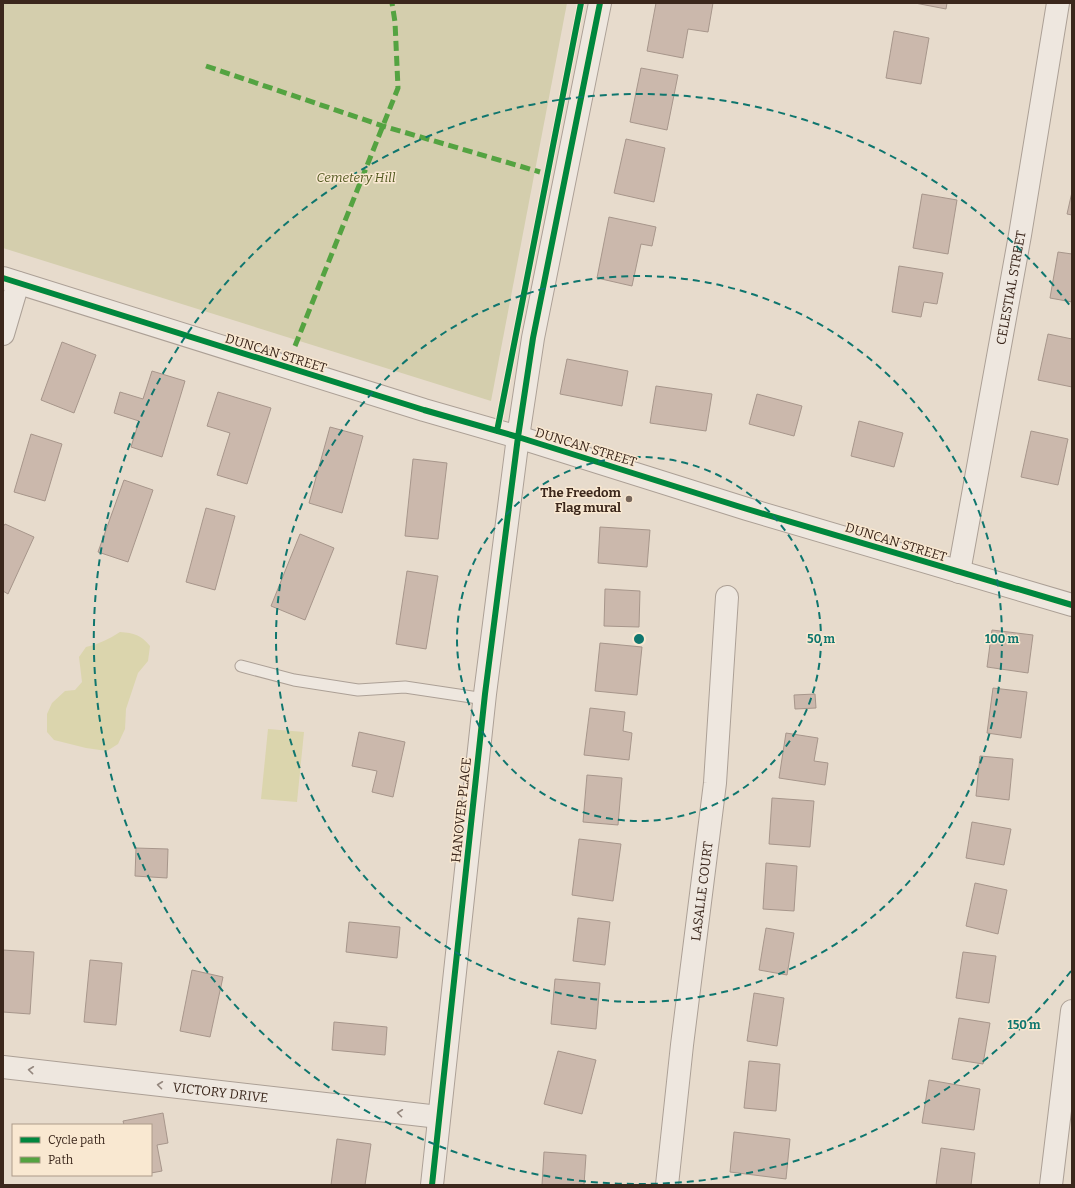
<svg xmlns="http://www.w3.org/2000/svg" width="1075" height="1188" viewBox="0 0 1075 1188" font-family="Bitter,serif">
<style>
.green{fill:#dbd5ad}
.cemetery{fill:#d4cead}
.building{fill:#cbb8ac;stroke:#a7968b}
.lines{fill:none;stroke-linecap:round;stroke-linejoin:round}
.service-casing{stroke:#aca096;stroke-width:13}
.minor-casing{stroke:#aca096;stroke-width:24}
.service{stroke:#eee7df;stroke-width:11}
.minor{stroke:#eee7df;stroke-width:22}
.quiet{stroke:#54a341;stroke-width:5;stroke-dasharray:10 5;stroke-linecap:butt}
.cycleway-casing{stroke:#f9e8d1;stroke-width:8}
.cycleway{stroke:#00873e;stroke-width:6}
.oneway{stroke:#94877e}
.ring{fill:none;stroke:#0f766e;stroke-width:2;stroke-dasharray:7 5}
.poi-dot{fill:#77665a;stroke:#f9e8d1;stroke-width:1.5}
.labels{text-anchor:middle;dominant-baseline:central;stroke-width:3;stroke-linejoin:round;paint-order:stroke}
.park-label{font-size:13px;font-style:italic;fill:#535a21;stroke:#f9e8d1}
.street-label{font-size:13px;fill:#3b271c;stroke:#f9e8d1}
.poi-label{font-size:13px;font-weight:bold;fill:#3b271c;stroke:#f9e8d1;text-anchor:end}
.centre{fill:#0f766e;stroke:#f9e8d1;stroke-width:2}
.ring-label{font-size:12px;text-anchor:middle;font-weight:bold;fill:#0f766e;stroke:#f9e8d1;stroke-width:3;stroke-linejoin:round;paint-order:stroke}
</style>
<rect width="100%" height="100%" fill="#e7dbcc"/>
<path class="green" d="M 120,632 C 134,633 141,635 150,646 L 148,661 L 138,673 L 126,709 L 125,729 L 118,744 L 107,751 L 86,748 L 54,740 L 47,732 L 47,714 L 52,703 L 65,691 L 75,690 L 82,682 L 79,657 L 86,647 C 99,644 109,639 120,632 Z
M 268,729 L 304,732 L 297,802 L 261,799 Z"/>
<path class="cemetery" d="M 3,3 L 567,3 L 491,401 L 3,248 Z"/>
<path class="building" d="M 656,3 L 713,3 L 708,32 L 688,29 L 683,58 L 647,51 Z
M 915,3 L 947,3 L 946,9 Z
M 894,31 L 929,38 L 921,84 L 886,78 Z
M 641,68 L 678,75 L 667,130 L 630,122 Z
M 626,139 L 665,148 L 654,202 L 614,193 Z
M 1072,192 L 1072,215 L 1067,214 Z
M 922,194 L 957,200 L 948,254 L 913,248 Z
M 609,217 L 656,227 L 652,246 L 641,244 L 632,286 L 597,278 Z
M 1058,252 L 1072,254 L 1072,302 L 1050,298 Z
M 899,266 L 943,273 L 937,304 L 924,302 L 921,317 L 892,312 Z
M 1048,334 L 1072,339 L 1072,387 L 1038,380 Z
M 62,342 L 96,355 L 74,413 L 41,400 Z
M 567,359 L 628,371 L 622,406 L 560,394 Z
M 152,371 L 185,381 L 162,457 L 131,447 L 139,421 L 114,413 L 120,392 L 143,399 Z
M 656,386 L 712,394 L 706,431 L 650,423 Z
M 218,392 L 271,408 L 247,484 L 217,475 L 230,433 L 207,426 Z
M 757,394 L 802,406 L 794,436 L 749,424 Z
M 859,421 L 903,433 L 894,467 L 851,456 Z
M 330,427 L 363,436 L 342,513 L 309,503 Z
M 1031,431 L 1068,439 L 1058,485 L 1021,477 Z
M 31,434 L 62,444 L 45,501 L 14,492 Z
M 413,459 L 447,463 L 438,539 L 405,536 Z
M 124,480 L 153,490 L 128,562 L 98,552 Z
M 206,508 L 235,516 L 215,590 L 186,582 Z
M 5,524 L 34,537 L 8,594 L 3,591 L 3,527 Z
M 600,527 L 650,530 L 647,567 L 598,563 Z
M 300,534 L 334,548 L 305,620 L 271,606 Z
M 407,571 L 438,576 L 426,649 L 396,644 Z
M 605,589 L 640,591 L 639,627 L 604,626 Z
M 992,630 L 1033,635 L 1028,673 L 987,667 Z
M 600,643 L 642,647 L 637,695 L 595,691 Z
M 993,688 L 1027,692 L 1021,738 L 987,733 Z
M 815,694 L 816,708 L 795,709 L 794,695 Z
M 590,708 L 625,712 L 623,731 L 632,733 L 629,760 L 584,755 Z
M 359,732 L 405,742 L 393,797 L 372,792 L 377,771 L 352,766 Z
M 786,733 L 818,738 L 814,761 L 828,763 L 825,785 L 779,778 Z
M 980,756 L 1013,759 L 1009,800 L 976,796 Z
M 587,775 L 622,778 L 618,825 L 583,822 Z
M 772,798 L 814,801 L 810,847 L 769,844 Z
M 972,822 L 1011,829 L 1004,865 L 966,858 Z
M 579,839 L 621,844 L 613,901 L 572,895 Z
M 136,848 L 168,849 L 167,878 L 135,876 Z
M 766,863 L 797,866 L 794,911 L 763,909 Z
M 975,883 L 1007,890 L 998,934 L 966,926 Z
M 578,918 L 610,922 L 605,965 L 573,961 Z
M 349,922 L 400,927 L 397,958 L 346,952 Z
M 766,928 L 794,933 L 787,975 L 759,970 Z
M 3,950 L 34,952 L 30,1014 L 3,1012 Z
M 963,952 L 996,956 L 989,1003 L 956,998 Z
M 90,960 L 122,963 L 116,1025 L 84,1022 Z
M 192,970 L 223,977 L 210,1037 L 180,1031 Z
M 555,979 L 600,983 L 596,1029 L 551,1024 Z
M 754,993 L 784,998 L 777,1046 L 747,1041 Z
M 959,1018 L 990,1023 L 983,1064 L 952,1059 Z
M 334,1022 L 387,1027 L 385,1055 L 332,1050 Z
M 558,1051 L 596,1060 L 582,1114 L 544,1104 Z
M 749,1061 L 780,1064 L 776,1111 L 744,1108 Z
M 929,1080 L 980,1089 L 974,1130 L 922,1123 Z
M 163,1113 L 168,1143 L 157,1145 L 162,1171 L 151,1173 L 151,1125 L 124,1125 L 123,1121 Z
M 734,1132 L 790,1139 L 786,1179 L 730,1172 Z
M 337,1139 L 371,1144 L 365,1185 L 331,1185 Z
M 941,1148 L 975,1153 L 971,1185 L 936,1185 Z
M 544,1152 L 586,1155 L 584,1185 L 542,1185 Z"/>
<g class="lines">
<defs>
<path id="service" d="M 241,666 L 294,680 L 358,690 L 405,687 L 485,699"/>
<g id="minor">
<path d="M 3,278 L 424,410 L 518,437 L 747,509 L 1072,605"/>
<path d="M 3,334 L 18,283"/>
<path id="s1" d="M 959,572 L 1020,235 L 1058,3"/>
<path id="s2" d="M 3,1067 L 439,1117"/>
<path d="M 432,1185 L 485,694 L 518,437 L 533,338 L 600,3"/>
<path id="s3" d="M 667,1185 L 682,1045 L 715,783 L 727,597"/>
<path d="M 1051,1185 L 1072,1011"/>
</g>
</defs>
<use href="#service" class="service-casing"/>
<use href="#minor" class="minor-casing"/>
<use href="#service" class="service"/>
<use href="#minor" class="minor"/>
<path class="quiet" d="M 206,66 L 383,126 L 540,172
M 295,346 L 398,88 L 395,22 L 392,3"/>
<defs>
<path id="cycleway" d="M 3,278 L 424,410 L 518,437 L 747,509 L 1072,605
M 497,431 L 581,3
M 432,1185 L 485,694 L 518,437 L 533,338 L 600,3"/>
</defs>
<use href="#cycleway" class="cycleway-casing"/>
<use href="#cycleway" class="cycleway"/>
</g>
<defs><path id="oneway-chevron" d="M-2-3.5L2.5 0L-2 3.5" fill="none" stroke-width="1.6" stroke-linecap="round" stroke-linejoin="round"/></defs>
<g class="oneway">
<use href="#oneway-chevron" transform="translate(31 1070) rotate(-174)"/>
<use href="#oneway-chevron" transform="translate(160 1085) rotate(-173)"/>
<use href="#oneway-chevron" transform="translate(400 1113) rotate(-173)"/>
</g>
<g class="ring">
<circle cx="639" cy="639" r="182"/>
<circle cx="639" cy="639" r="363"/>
<path d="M1071 971A545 545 0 1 1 1071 307"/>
</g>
<circle class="poi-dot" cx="629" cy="499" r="4"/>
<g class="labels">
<g class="park-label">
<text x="356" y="177">Cemetery Hill</text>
</g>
<g class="street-label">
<text stroke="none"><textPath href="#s1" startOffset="289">CELESTIAL STREET</textPath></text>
<text transform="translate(276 353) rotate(17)">DUNCAN STREET</text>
<text transform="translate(586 447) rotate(17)">DUNCAN STREET</text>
<text transform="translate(896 542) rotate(17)">DUNCAN STREET</text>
<text transform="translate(461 810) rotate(-84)">HANOVER PLACE</text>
<text stroke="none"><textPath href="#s3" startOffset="296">LASALLE COURT</textPath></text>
<text stroke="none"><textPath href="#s2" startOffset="219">VICTORY DRIVE</textPath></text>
</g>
<g class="poi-label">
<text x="621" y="492">The Freedom<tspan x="621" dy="15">Flag mural</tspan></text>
</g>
</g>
<circle cx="639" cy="639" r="6" class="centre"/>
<g class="ring-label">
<text x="821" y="643">50 m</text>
<text x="1002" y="643">100 m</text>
<text x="1024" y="1029">150 m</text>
</g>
<rect width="1075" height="1188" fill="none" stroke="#3b271c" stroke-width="8"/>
<rect x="12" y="1124" width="140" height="52" fill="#f9e8d1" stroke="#ad9b89"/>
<rect x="20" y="1137" width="20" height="6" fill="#00873e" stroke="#ad9b89"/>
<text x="48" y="1144" font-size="12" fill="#3b271c">Cycle path</text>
<rect x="20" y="1157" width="20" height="6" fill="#54a341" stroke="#ad9b89"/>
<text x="48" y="1164" font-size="12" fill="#3b271c">Path</text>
</svg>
